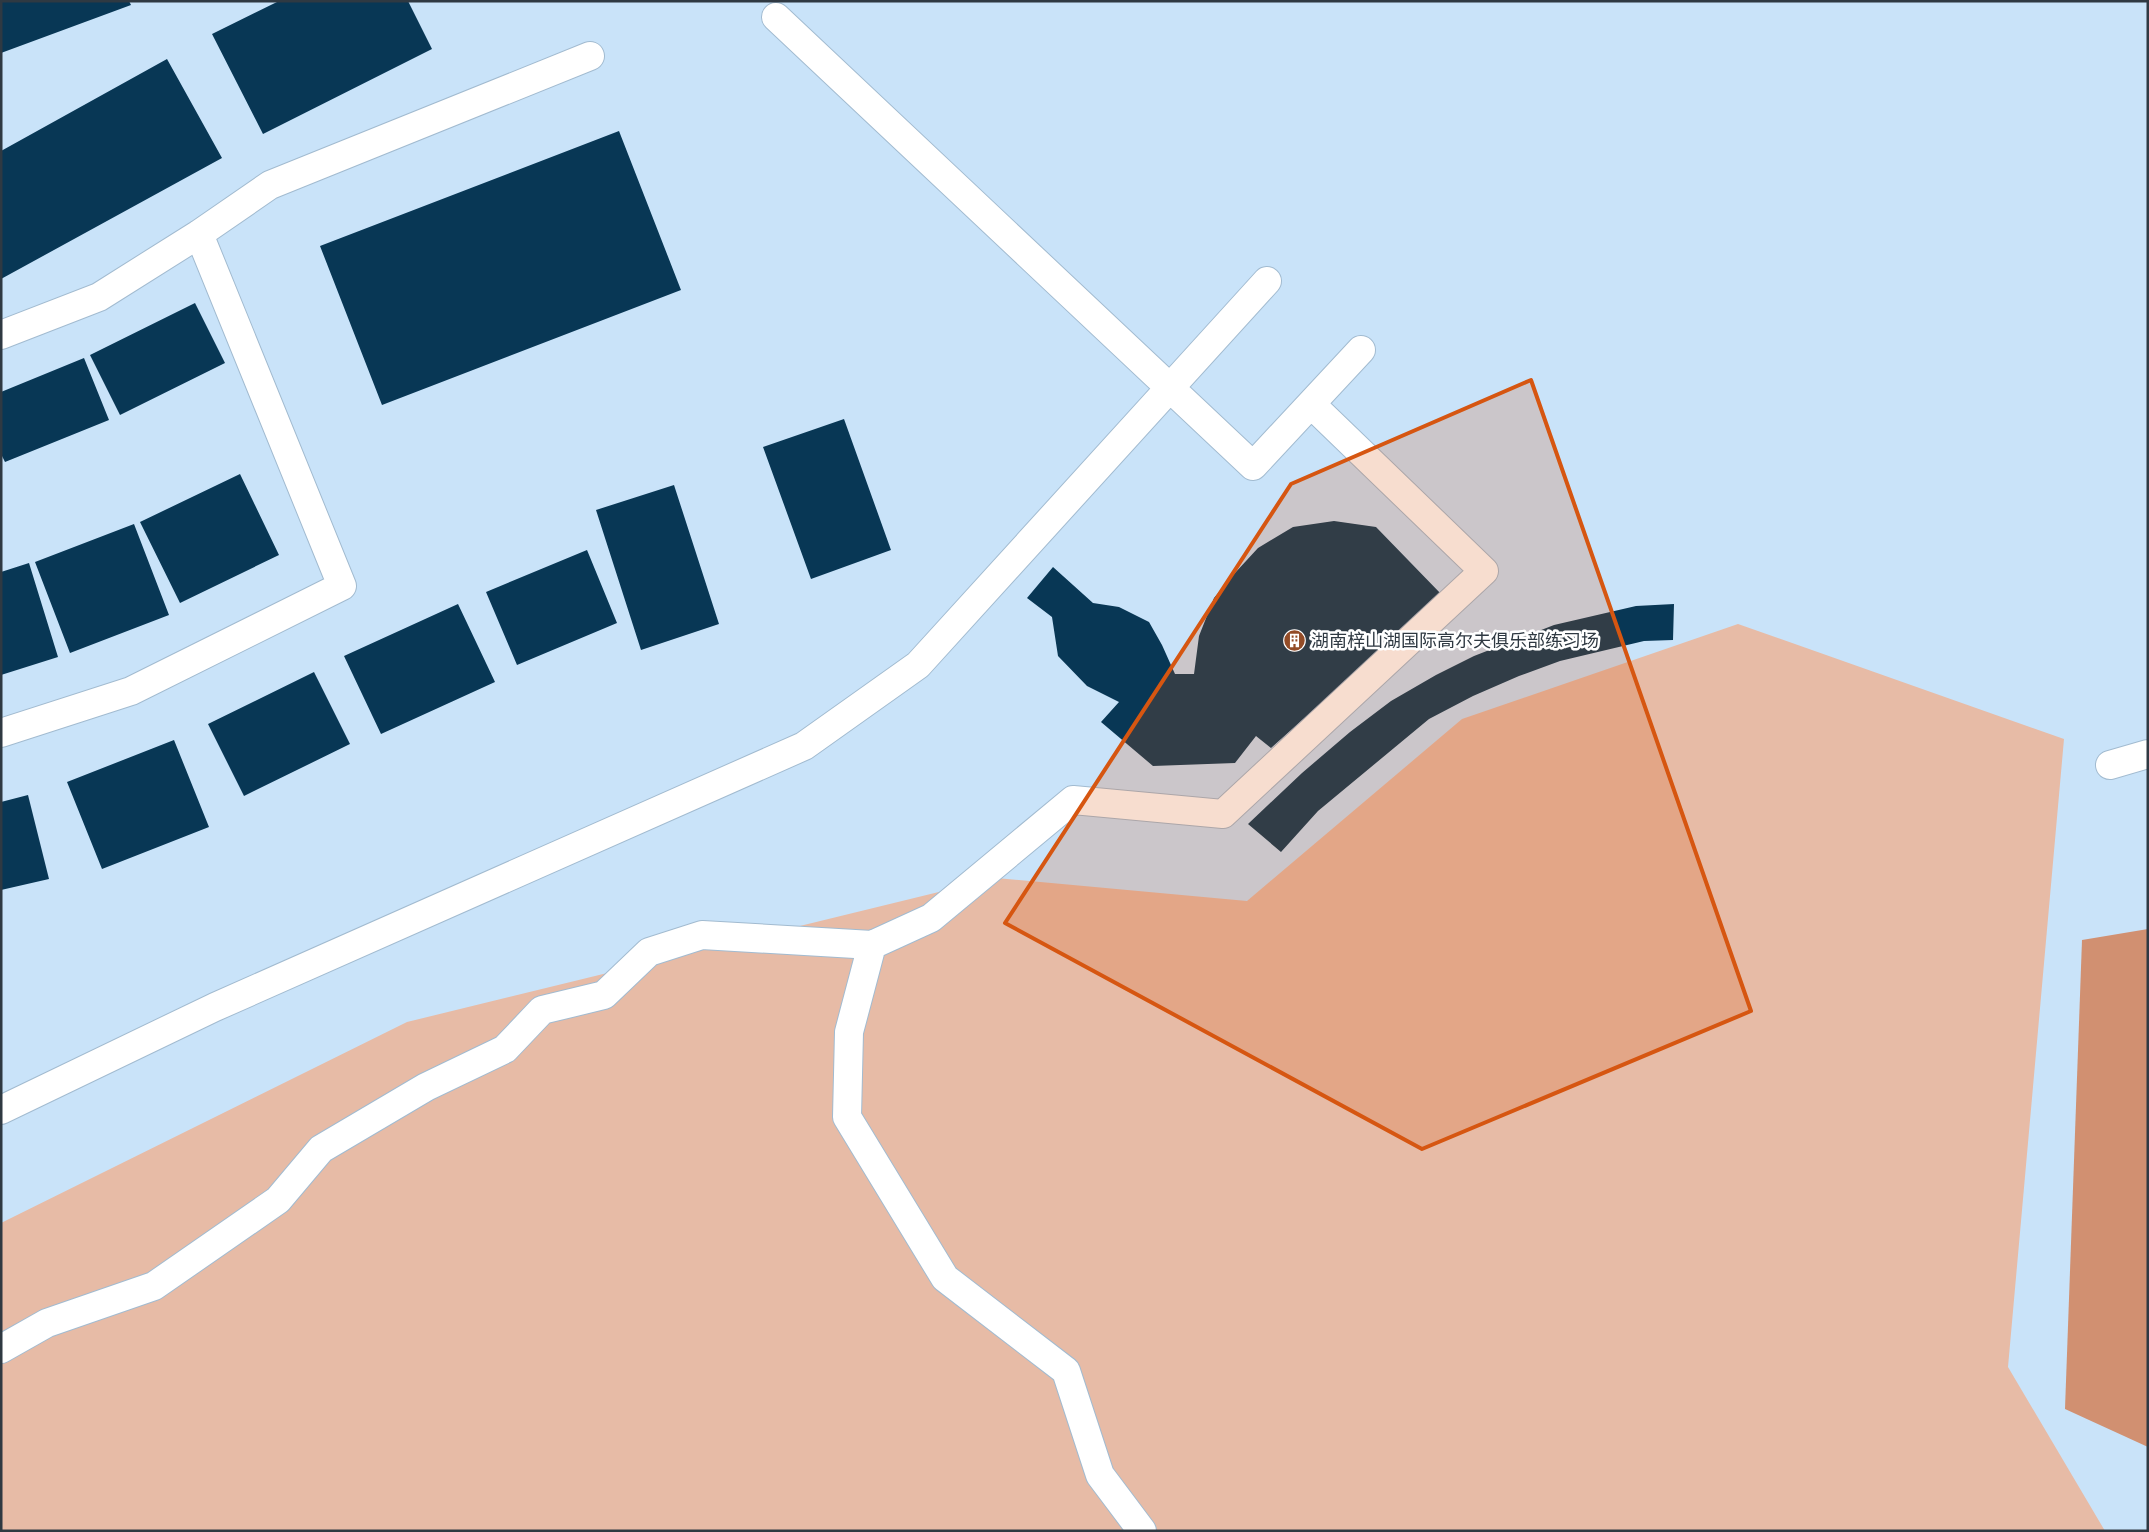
<svg xmlns="http://www.w3.org/2000/svg" width="2149" height="1532" viewBox="0 0 2149 1532" font-family="'Exo 2','Noto Sans SC',sans-serif">
<style>
.green{fill:#e7bba6}
.water{fill:#d19071}
.building{fill:#083755}
.lines{fill:none;stroke-linecap:round;stroke-linejoin:round}
.minor-casing{stroke:#a2bbd0;stroke-width:30}
.minor{stroke:#fff;stroke-width:28}
.marked{fill:#d65611;fill-opacity:0.2;stroke:#d65611;stroke-width:4;stroke-linejoin:round}
.labels{text-anchor:middle;dominant-baseline:central;stroke-width:5;stroke-linejoin:round;paint-order:stroke}
.poi-label{font-size:18px;fill:#2f3942;stroke:#fff;text-anchor:start}
</style>
<rect width="100%" height="100%" fill="#c9e3f9"/>
<path class="green" d="M 1738,624 L 2064,739 L 2008,1367 L 2105,1531 L 1,1531 L 1,1223 L 407,1022 L 996,878 L 1247,901 L 1462,719 Z"/>
<path class="water" d="M 2148,929 L 2148,1447 L 2065,1409 L 2082,940 Z"/>
<path class="building" d="M 1,1 L 129,1 L 131,5 L 1,53 Z
M 279,1 L 408,1 L 432,49 L 263,134 L 212,34 Z
M 167,59 L 222,158 L 1,279 L 1,151 Z
M 619,131 L 681,290 L 382,405 L 320,246 Z
M 195,303 L 225,363 L 120,415 L 90,355 Z
M 84,358 L 109,420 L 5,462 L 1,454 L 1,392 Z
M 844,419 L 891,550 L 811,579 L 763,447 Z
M 240,474 L 279,555 L 180,603 L 140,522 Z
M 674,485 L 719,624 L 641,650 L 596,510 Z
M 1334,521 L 1376,527 L 1442,595 L 1271,748 L 1256,736 L 1235,763 L 1153,766 L 1101,722 L 1119,702 L 1087,686 L 1058,656 L 1052,617 L 1027,598 L 1053,567 L 1093,603 L 1119,607 L 1149,622 L 1162,645 L 1175,674 L 1194,674 L 1199,636 L 1214,598 L 1234,574 L 1258,548 L 1293,527 Z
M 134,524 L 169,615 L 70,653 L 35,562 Z
M 587,550 L 617,623 L 517,665 L 486,592 Z
M 29,563 L 58,657 L 1,675 L 1,572 Z
M 458,604 L 495,682 L 381,734 L 344,656 Z
M 1674,604 L 1673,640 L 1644,641 L 1560,661 L 1519,676 L 1473,696 L 1429,719 L 1318,811 L 1281,852 L 1248,824 L 1302,773 L 1350,732 L 1391,701 L 1436,675 L 1474,656 L 1554,625 L 1636,606 Z
M 314,672 L 350,744 L 244,796 L 208,724 Z
M 174,740 L 209,827 L 102,869 L 67,782 Z
M 28,795 L 49,879 L 1,890 L 1,802 Z"/>
<g class="lines">
<defs>
<path id="minor" d="M 776,17 L 1253,466 L 1361,350
M 1,335 L 99,297 L 199,234 L 270,185 L 590,56
M 1,733 L 131,691 L 342,586 L 199,234
M 2110,765 L 2148,754
M 872,945 L 849,1032 L 847,1117 L 945,1278 L 1066,1371 L 1100,1475 L 1142,1531
M 1,1110 L 215,1007 L 804,746 L 918,665 L 1267,281
M 1,1349 L 47,1323 L 154,1286 L 278,1200 L 321,1149 L 426,1087 L 505,1049 L 542,1010 L 604,995 L 649,952 L 702,935 L 872,945 L 931,918 L 1073,800 L 1223,814 L 1484,571 L 1311,404"/>
</defs>
<use href="#minor" class="minor-casing"/>
<use href="#minor" class="minor"/>
</g>
<path class="marked" d="M 1531,380 L 1751,1011 L 1422,1149 L 1005,923 L 1291,484 Z"/>
<defs>
<symbol id="building-disc" viewBox="-11 -11 22 22"><circle r="9.5" fill="#934c27" stroke="#fff"/><path d="M-4-6H4V6H1V3H-1V6H-4ZM-2.5-4.3h1.7v1.8h-1.7ZM.8-4.3h1.7v1.8H.8ZM-2.5-1h1.7V.8h-1.7ZM.8-1h1.7V.8H.8Z" fill="#fff"/></symbol>
</defs>
<g fill-rule="evenodd">
<use href="#building-disc" x="1282" y="628" width="25" height="25"/>
</g>
<g class="labels">
<g class="poi-label">
<text x="1311" y="640">湖南梓山湖国际高尔夫俱乐部练习场</text>
</g>
</g>
<rect width="2149" height="1532" fill="none" stroke="#2f3942" stroke-width="5"/>
</svg>
